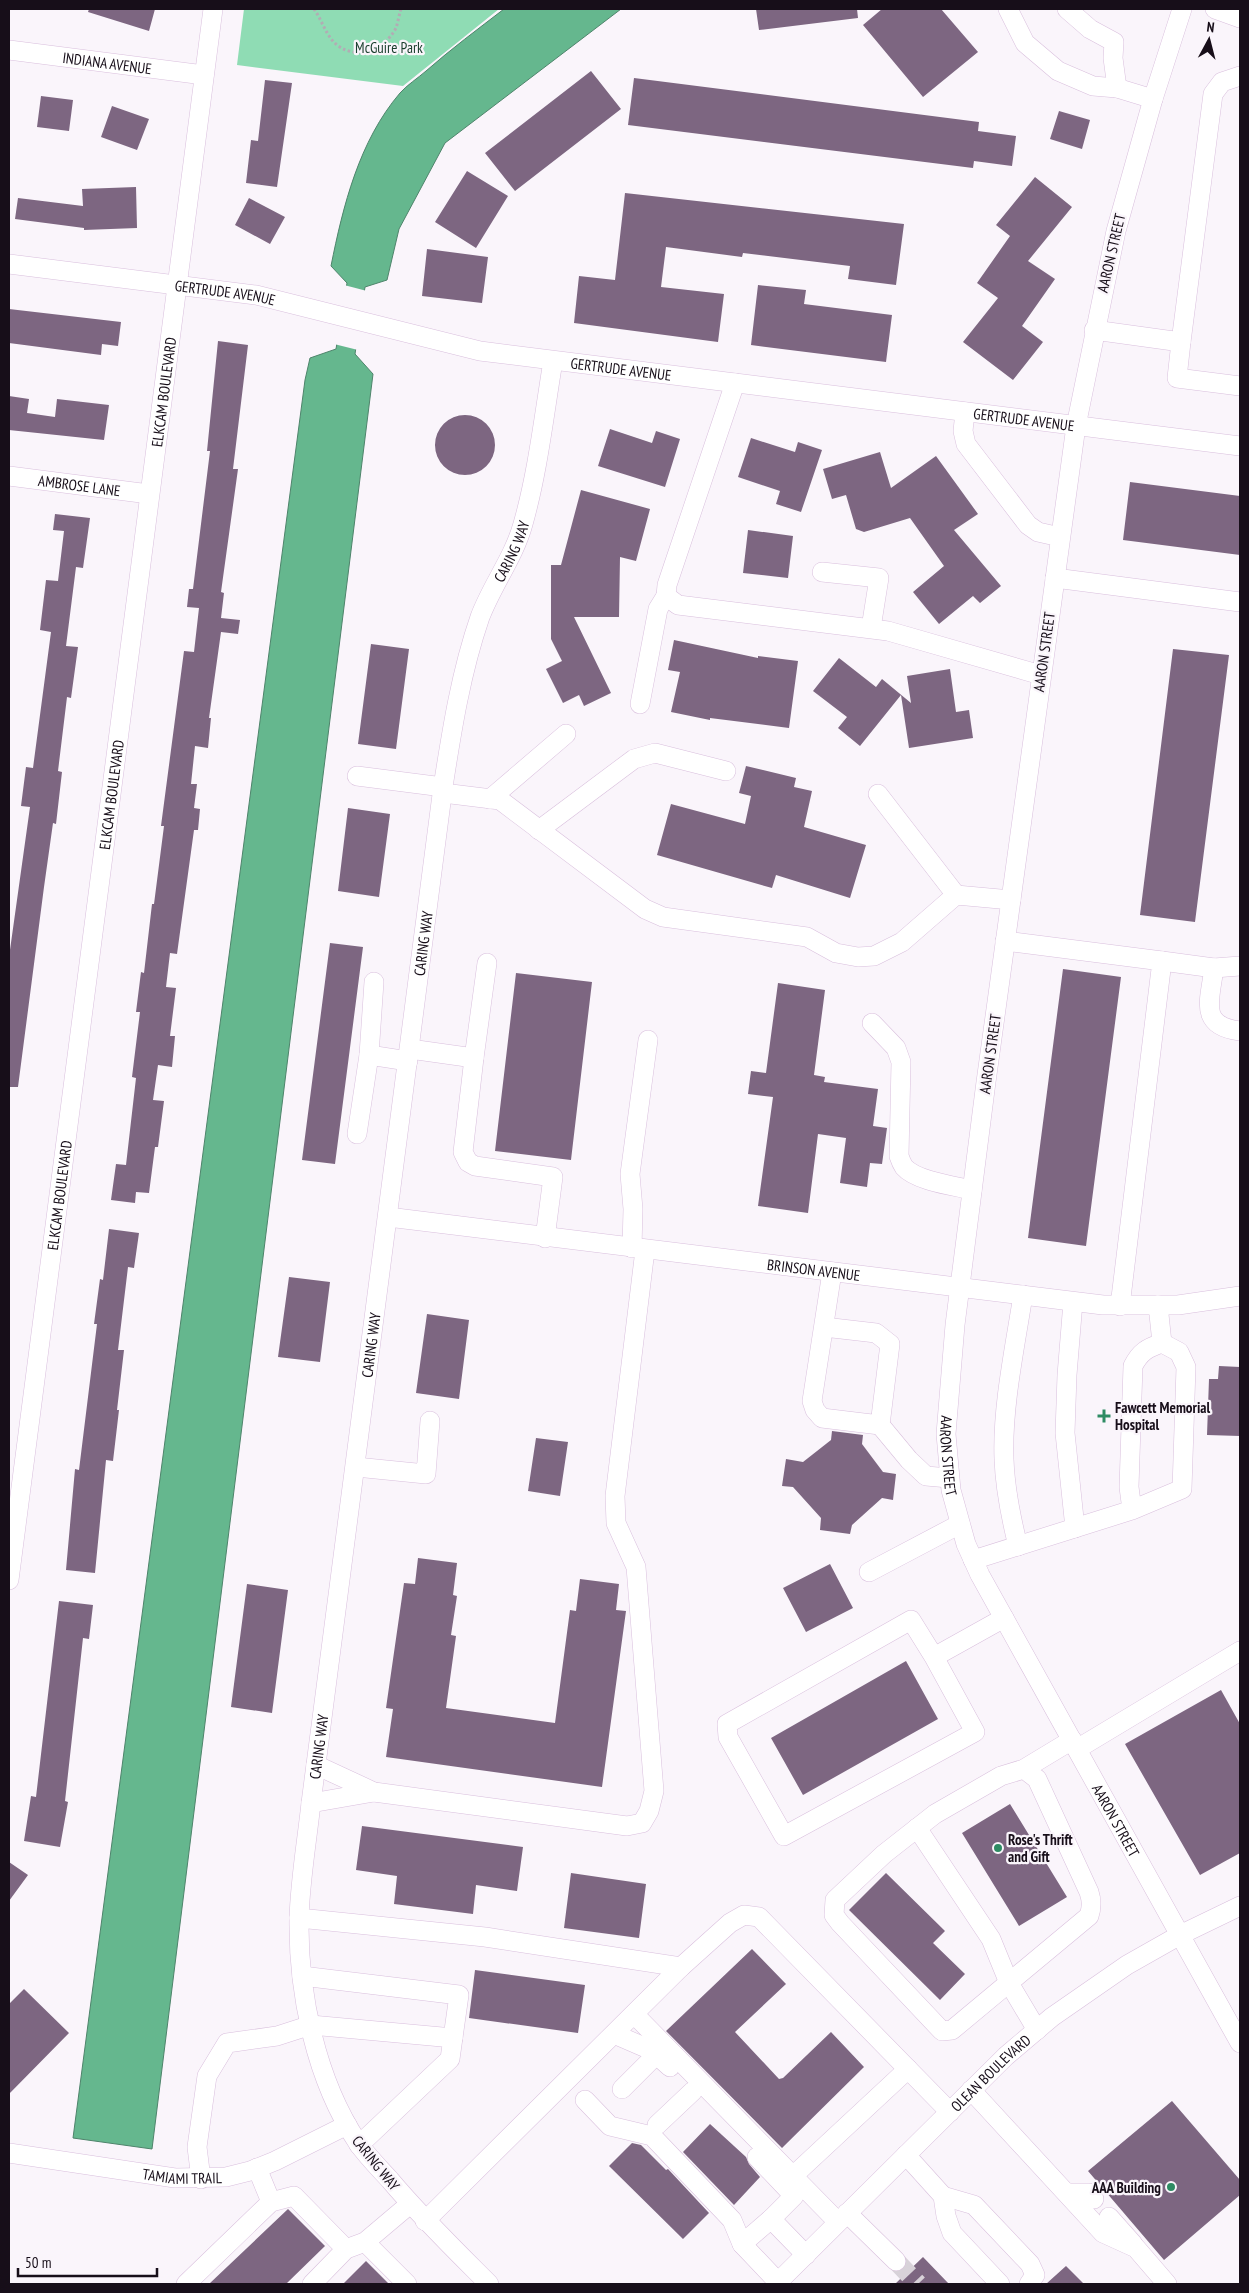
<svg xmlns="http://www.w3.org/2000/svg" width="1249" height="2293" viewBox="0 0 1249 2293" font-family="'PT Sans Narrow',sans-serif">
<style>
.green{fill:#8fdcb4}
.water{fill:#65b78e;stroke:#4e846b}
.pier{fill:#faf5fb}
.building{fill:#7d6681}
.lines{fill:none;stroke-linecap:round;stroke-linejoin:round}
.minor-tunnel{stroke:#d8d2d9;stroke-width:19;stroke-dasharray:19 9;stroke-linecap:butt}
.minor-casing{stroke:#d9bfdd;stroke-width:20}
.path{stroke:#b2acb4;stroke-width:3;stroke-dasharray:2.5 2.5;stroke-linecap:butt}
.minor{stroke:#fff;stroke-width:19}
.poi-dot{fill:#2e8b63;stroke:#faf5fb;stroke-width:2}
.labels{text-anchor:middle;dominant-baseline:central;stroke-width:4.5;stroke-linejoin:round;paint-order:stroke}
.park-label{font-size:15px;fill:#1a3e2d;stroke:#faf5fb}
.street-label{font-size:15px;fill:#170e19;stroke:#faf5fb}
.poi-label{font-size:15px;font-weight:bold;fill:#170e19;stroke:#faf5fb;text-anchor:start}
</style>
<rect width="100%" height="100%" fill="#faf5fb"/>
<path class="green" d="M 244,9 L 499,9 L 403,86 L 237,65 Z"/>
<path class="water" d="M 504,9 L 621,9 L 445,143 L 399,229 L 387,280 L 365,287 L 355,354 L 373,374 L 152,2149 L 73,2138 L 305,380 L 310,358 L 336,349 L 347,283 L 331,266 C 343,206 359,141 400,93 C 407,85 418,78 426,71 C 451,49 478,29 504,9 Z"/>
<path class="pier" d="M 344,285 L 367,291 L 358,350 L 334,344 Z"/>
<path class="building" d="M 89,9 L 155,9 L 149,31 L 88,12 Z
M 756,9 L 857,9 L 858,18 L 759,30 Z
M 882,9 L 941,9 L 978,52 L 923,97 L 863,25 Z
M 591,71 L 621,109 L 515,191 L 485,153 Z
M 634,78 L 979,122 L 978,131 L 1016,136 L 1012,166 L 974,161 L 973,168 L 628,125 Z
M 265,80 L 292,83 L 277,187 L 246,183 L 251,140 L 258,141 Z
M 41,96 L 73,100 L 69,131 L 37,127 Z
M 112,106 L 149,119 L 137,150 L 101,137 Z
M 1059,111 L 1090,120 L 1082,149 L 1050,139 Z
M 467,171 L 508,196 L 476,248 L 435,222 Z
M 1035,177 L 1072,207 L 1028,261 L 1055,279 L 1022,326 L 1043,342 L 1013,380 L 963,342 L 998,298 L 977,283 L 1010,236 L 996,225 Z
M 136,187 L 137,228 L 84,230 L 84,228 L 15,219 L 18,198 L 83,206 L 82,189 Z
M 625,193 L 904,224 L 896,285 L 848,279 L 850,266 L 743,253 L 742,257 L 666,247 L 661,287 L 724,294 L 718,342 L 574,323 L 579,276 L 615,280 Z
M 249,198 L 285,217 L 270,244 L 235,225 Z
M 427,249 L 488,257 L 482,303 L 422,296 Z
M 758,285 L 806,290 L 804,304 L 892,315 L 886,362 L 751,345 Z
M 9,309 L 121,322 L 118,346 L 102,344 L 101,355 L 9,343 Z
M 218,341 L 248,345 L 233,469 L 238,469 L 221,592 L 224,593 L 221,618 L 240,620 L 238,634 L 221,632 L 209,718 L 211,718 L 208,748 L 195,746 L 191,784 L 197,784 L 194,808 L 200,809 L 198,830 L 194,830 L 177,954 L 170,953 L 166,987 L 176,988 L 170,1036 L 175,1036 L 172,1067 L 158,1065 L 153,1100 L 164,1101 L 158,1147 L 155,1147 L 149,1193 L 136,1192 L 135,1203 L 111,1200 L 116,1164 L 126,1165 L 136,1078 L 132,1077 L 140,1012 L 136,1012 L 141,972 L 144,973 L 152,904 L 154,904 L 164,826 L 161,826 L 184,651 L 194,652 L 199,608 L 187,607 L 189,589 L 193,589 L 210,451 L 207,451 Z
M 9,396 L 29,399 L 27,413 L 55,417 L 57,399 L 109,405 L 104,440 L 9,430 Z
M435 445a30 30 0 1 1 60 0a30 30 0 1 1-60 0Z
M 610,429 L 652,443 L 656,431 L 680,439 L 665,487 L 598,466 Z
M 751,438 L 795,452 L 798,442 L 822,450 L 801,512 L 776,504 L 780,491 L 738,477 Z
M 880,452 L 891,488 L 936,456 L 978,514 L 954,530 L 1001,586 L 980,603 L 973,596 L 939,624 L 913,592 L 944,566 L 910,518 L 864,532 L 856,529 L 846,495 L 832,499 L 823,469 Z
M 1130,482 L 1240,496 L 1240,555 L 1123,540 Z
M 581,490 L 650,509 L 636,561 L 620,557 L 619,617 L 574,617 L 611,693 L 584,706 L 579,695 L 563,703 L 546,669 L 562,661 L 551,639 L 551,565 L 561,565 Z
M 55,514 L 90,518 L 83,568 L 76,567 L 66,646 L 78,647 L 71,698 L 67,697 L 58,771 L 62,772 L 56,824 L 53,823 L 44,887 L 18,1087 L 9,1087 L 9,957 L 30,807 L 21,806 L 26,767 L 33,768 L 51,632 L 40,630 L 46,580 L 58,581 L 64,531 L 53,530 Z
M 748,530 L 793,536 L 788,578 L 743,573 Z
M 674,640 L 758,658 L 758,656 L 798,661 L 789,728 L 710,718 L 710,720 L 671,712 L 680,672 L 668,670 Z
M 371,644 L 409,649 L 396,749 L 358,744 Z
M 1173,649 L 1229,655 L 1195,922 L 1140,915 Z
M 839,658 L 876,687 L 882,679 L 911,703 L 907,676 L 950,669 L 956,712 L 969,710 L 973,738 L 909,748 L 901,695 L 860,746 L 838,728 L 847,717 L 813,691 Z
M 746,766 L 796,778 L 794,787 L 812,791 L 804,827 L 866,845 L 850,898 L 776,875 L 772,888 L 657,855 L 671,804 L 745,824 L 751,796 L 739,793 Z
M 348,808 L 390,814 L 379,897 L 338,891 Z
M 330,943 L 363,947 L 335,1164 L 302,1160 Z
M 1063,969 L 1121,977 L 1086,1246 L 1028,1238 Z
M 516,973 L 592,982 L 571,1160 L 495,1151 Z
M 778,983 L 825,990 L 814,1075 L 825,1077 L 824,1082 L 878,1089 L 873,1126 L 887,1128 L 882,1164 L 870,1163 L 867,1187 L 840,1183 L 846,1138 L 818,1134 L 808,1213 L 758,1206 L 773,1097 L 748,1094 L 751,1071 L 766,1073 Z
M 109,1229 L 139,1233 L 134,1268 L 128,1267 L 118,1350 L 124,1350 L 117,1410 L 119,1410 L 113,1461 L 106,1460 L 95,1573 L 66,1570 L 75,1469 L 79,1470 L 97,1324 L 94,1324 L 100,1279 L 103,1280 Z
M 289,1277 L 330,1282 L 320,1362 L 278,1357 Z
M 427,1314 L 469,1320 L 459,1399 L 416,1393 Z
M 1219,1366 L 1240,1367 L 1240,1436 L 1207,1435 L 1209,1379 L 1218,1379 Z
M 832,1431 L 863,1435 L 862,1444 L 883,1472 L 896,1474 L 893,1500 L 882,1498 L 852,1525 L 850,1534 L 820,1530 L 821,1518 L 793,1487 L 782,1486 L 786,1459 L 803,1462 L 831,1440 Z
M 536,1438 L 568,1442 L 560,1496 L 528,1491 Z
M 418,1558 L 457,1563 L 453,1595 L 457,1596 L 451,1635 L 456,1636 L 446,1708 L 555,1723 L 570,1610 L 576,1611 L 580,1579 L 619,1584 L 616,1610 L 626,1611 L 602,1787 L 386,1757 L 393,1709 L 386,1708 L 404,1583 L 415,1584 Z
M 830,1564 L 853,1608 L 806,1632 L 783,1588 Z
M 247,1584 L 288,1590 L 272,1713 L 231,1707 Z
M 59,1601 L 93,1605 L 89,1639 L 83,1638 L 65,1801 L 68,1802 L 60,1847 L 24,1841 L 31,1796 L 36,1797 Z
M 906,1661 L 938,1719 L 803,1795 L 771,1738 Z
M 1221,1690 L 1240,1724 L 1240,1853 L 1200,1875 L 1125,1744 Z
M 1010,1804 L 1067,1897 L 1019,1926 L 962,1833 Z
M 362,1826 L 523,1847 L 517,1891 L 476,1885 L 473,1914 L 394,1904 L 397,1876 L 356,1870 Z
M 9,1862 L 28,1875 L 9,1901 Z
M 571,1873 L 646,1884 L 639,1938 L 564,1928 Z
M 886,1873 L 945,1931 L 933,1943 L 965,1974 L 940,2000 L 849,1910 Z
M 752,1949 L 786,1984 L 735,2032 L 779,2079 L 783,2078 L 831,2032 L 864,2067 L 782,2148 L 666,2031 Z
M 475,1970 L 585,1985 L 578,2033 L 469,2018 Z
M 24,1989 L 69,2033 L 9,2094 L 9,2004 Z
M 1172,2101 L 1240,2180 L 1240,2195 L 1164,2260 L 1088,2171 Z
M 710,2124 L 746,2157 L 749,2164 L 760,2177 L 734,2205 L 683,2152 Z
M 632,2143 L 641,2145 L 666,2170 L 668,2169 L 709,2213 L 683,2239 L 609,2166 Z
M 288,2209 L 325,2246 L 286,2284 L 209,2284 Z
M 923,2257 L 949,2284 L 895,2284 Z
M 366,2261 L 389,2284 L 343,2284 Z
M 1066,2266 L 1084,2284 L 1046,2284 Z"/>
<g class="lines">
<path class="minor-tunnel" d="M 896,2261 L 918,2284"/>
<defs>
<g id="minor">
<path d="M 1008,9 L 1025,43 L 1058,71 L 1093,86 L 1117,88 L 1153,99"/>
<path d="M 1067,9 L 1090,29 L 1114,42 L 1113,58 L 1117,88"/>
<path id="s1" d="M 1182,9 L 1153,99 L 1116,231 L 1076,426 L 986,1082 L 955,1325 L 946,1434 L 951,1490 L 966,1544 L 980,1575 L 1240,2043"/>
<path d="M 1215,9 L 1240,18"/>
<path id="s2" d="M 9,50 L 204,75"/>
<path id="s3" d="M 9,264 L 256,295 L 480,351 L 1240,446"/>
<path d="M 1094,330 L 1181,342 L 1213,94 L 1222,82 L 1240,76"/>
<path d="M 1181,342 L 1177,378 L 1240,386"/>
<path d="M 735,383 L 667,585 L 666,596 L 678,605 L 888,631 L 1041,675"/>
<path d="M 965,412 L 963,431 L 966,444 L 1028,525 L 1038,532 L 1060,537"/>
<path id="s4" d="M 9,476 L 149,494"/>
<path d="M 822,572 L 879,578 L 871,628"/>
<path d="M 1055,578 L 1240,602"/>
<path d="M 640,704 L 658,609 L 666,596"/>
<path d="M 357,776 L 443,787"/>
<path d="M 443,793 L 500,800 L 645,909 L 663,917 L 807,937 L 836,953 L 858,957 L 874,956 L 902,942 L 956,895 L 1011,900"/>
<path d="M 878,794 L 956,895"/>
<path d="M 490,799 L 566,734"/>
<path d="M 539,830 L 634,759 L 655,753 L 726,771"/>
<path d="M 1005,941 L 1162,961 L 1120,1306"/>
<path d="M 1162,961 L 1214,968 C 1210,1000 1198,1026 1240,1031"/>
<path d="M 1214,968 L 1240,966"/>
<path d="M 872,1023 L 896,1048 L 901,1062 L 899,1156 C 900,1159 902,1164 904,1167 C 916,1181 955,1186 972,1190"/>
<path d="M 410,1049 L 474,1058 L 463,1152 L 468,1162 L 475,1166 L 553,1177 L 545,1238"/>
<path d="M 369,1055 L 408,1061"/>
<path d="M 474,1058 L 487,963"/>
<path d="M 357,1134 L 369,1055 L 374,982"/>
<path id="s5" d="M 388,1217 L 1103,1305 L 1178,1305 L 1240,1296"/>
<path d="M 632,1248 L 633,1209 L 630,1174 L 648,1040"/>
<path d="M 1073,1302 L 1067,1375 L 1065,1433 L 1075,1528"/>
<path d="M 1158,1305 L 1162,1343"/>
<path d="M 824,1327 L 876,1333 L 890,1344 L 880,1425 L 822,1418 L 815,1410 L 812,1401 L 832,1272"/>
<path d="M 880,1425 L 909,1460 L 926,1476 L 949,1478"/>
<path d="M 356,1467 L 426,1474 L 430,1421"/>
<path d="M 1018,1546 C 1011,1518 1005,1489 1004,1459 C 1002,1407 1015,1347 1023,1295"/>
<path d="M 973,1560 L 1132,1510 L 1182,1489 L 1186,1367 L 1179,1352 L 1162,1343 C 1147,1348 1140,1352 1133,1366 L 1129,1487 L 1132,1510"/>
<path d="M 869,1572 L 960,1524"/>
<path id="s6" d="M 9,1580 L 213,9"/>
<path d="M 934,1657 L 975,1732 L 784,1836 L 728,1737 L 727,1724 L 911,1620 L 934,1657 L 1004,1618"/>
<path d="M 1077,1749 L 1240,1651"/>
<path d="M 316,1765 L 374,1792 L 627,1826 L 642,1823 L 649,1811 L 654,1791 L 636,1567 L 616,1523 L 615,1496 L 645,1250"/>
<path d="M 1024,1769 L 1037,1779 L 1089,1892 C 1092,1901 1092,1907 1089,1916 L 952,2030 L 942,2031 L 840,1923 L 834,1915 L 835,1900 L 884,1854 L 935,1814 L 1001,1776 L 1024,1769 L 1072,1740"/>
<path d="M 311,1803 L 374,1792"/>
<path d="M 917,1828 L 991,1939 L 1009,1983 L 1037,2030"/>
<path d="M 299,1918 L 485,1937 L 681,1967"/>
<path d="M 302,1976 L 459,1995 L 450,2059 L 359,2145"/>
<path d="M 634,2014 L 838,2222"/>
<path d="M 614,2034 L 651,2050 L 670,2067"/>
<path d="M 622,2089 L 656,2055"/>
<path d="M 971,2090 L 1103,2233 L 1136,2248 L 1167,2284"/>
<path d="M 585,2100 L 610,2126 L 652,2136 L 732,2220 L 742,2244 L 778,2282"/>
<path d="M 657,2125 L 693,2091"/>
<path id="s7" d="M 9,2153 L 175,2178 L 226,2177 L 250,2171 L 275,2161 L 347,2125"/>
<path d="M 906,2155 L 943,2196 L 946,2216 L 952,2233 L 1000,2284"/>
<path d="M 757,2157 L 794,2196 L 771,2219"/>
<path d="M 257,2168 L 271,2202"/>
<path d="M 793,2176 L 908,2069"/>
<path d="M 201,2179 L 197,2147 L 207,2076 L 227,2043 L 277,2036 L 311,2025 L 453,2038"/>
<path d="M 1068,2193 L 1089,2193 L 1094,2199"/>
<path d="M 943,2196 L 974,2205 L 1030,2264 L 1035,2275 L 1029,2284"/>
<path d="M 847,2213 L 896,2261"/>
<path d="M 1109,2217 L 1133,2244"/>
<path d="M 425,2221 L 681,1967 L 730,1923 L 744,1915 L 759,1917 L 950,2112"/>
<path d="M 365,2242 L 407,2284"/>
<path d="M 742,2244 L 771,2219 L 806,2255"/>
<path d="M 186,2284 L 271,2202 L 294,2196 L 346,2249"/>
<path d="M 312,2284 L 346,2249 L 365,2242 L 410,2204"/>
<path id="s8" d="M 489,2284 C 455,2250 421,2217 390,2180 C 379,2168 367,2156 358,2143 C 316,2080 298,1994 299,1919 C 300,1880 307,1841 311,1803 L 443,787 C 452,729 461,672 480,617 C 492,585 514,557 523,524 C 538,471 544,415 553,361"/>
<path id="s9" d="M 776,2284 L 1006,2056 L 1052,2017 L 1127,1965 L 1180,1935 L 1240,1906"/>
</g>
</defs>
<use href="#minor" class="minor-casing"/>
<path class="path" d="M 314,9 C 322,20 326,36 337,45 C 358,61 385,49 396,28 C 398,22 399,15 401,9"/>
<use href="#minor" class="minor"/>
</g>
<g class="poi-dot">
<path d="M1101.5 1408.5h5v5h5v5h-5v5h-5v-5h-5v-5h5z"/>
<circle cx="998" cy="1848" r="5"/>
<circle cx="1171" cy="2187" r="5"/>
</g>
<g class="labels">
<g class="park-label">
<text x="389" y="47">McGuire Park</text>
</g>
<g class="street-label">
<text stroke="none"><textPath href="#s2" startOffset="99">INDIANA AVENUE</textPath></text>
<text transform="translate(1111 253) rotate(-77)">AARON STREET</text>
<text stroke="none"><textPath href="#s3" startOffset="218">GERTRUDE AVENUE</textPath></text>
<text stroke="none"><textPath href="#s3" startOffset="622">GERTRUDE AVENUE</textPath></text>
<text stroke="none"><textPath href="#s6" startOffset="1198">ELKCAM BOULEVARD</textPath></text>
<text stroke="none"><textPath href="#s3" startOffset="1028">GERTRUDE AVENUE</textPath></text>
<text stroke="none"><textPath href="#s4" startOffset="71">AMBROSE LANE</textPath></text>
<text stroke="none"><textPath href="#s8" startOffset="1816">CARING WAY</textPath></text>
<text transform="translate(1044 652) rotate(-82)">AARON STREET</text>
<text stroke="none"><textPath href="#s6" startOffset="792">ELKCAM BOULEVARD</textPath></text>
<text stroke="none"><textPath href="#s8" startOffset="1411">CARING WAY</textPath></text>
<text transform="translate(990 1054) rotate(-82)">AARON STREET</text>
<text stroke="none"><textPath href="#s6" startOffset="388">ELKCAM BOULEVARD</textPath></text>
<text stroke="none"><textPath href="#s5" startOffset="429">BRINSON AVENUE</textPath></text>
<text stroke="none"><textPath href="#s8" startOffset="1006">CARING WAY</textPath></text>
<text stroke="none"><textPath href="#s1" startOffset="1469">AARON STREET</textPath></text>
<text stroke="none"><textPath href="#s8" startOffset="601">CARING WAY</textPath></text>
<text stroke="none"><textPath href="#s1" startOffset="1874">AARON STREET</textPath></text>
<text stroke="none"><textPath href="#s9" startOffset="301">OLEAN BOULEVARD</textPath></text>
<text transform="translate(376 2163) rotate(51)">CARING WAY</text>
<text stroke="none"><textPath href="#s7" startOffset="175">TAMIAMI TRAIL</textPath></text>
</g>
<g class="poi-label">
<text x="1115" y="1407">Fawcett Memorial<tspan x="1115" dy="17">Hospital</tspan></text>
<text x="1008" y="1839">Rose's Thrift<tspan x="1008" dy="17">and Gift</tspan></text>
<text x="1161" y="2187" text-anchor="end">AAA Building</text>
</g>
</g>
<rect width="1249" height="2293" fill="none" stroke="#170e19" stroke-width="20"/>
<g transform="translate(1209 40) rotate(7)" stroke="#faf5fb" stroke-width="4" paint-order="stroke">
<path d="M0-4L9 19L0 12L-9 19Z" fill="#170e19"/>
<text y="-8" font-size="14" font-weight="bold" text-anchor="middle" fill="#170e19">N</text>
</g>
<path d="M18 2268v8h139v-8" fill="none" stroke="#170e19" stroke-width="2.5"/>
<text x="25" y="2268" font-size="15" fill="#170e19" stroke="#faf5fb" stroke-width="4" paint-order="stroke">50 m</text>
</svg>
